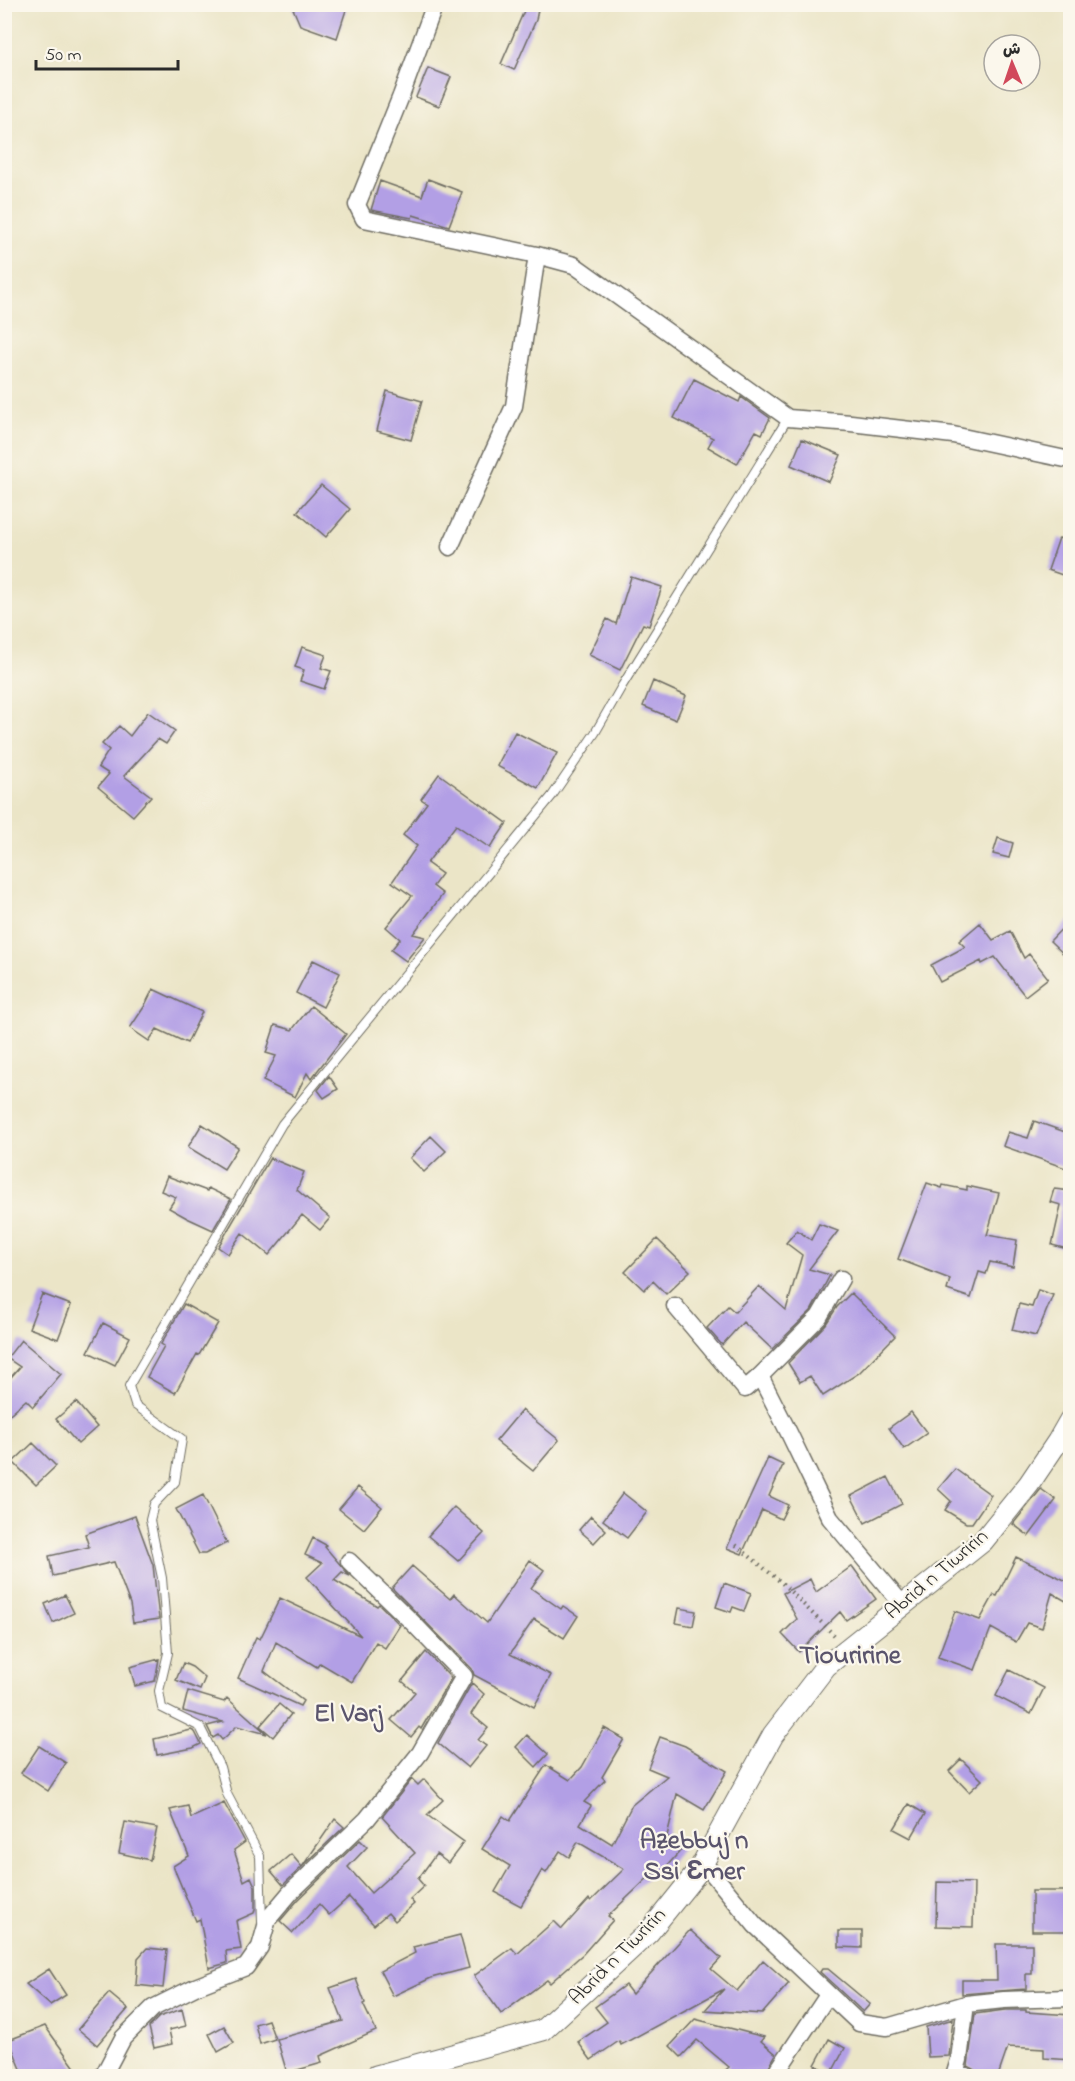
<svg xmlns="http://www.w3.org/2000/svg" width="1075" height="2081" viewBox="0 0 1075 2081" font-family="'Indie Flower','Playpen Sans Arabic',sans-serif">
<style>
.building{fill:#b29fe5}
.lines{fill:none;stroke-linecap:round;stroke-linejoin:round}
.service-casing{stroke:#6e6c62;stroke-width:10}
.minor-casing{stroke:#6e6c62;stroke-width:19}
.tertiary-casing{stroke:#6e6c62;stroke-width:23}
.path{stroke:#6e6c62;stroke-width:4;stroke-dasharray:1.5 4.5;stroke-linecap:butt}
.service{stroke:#fff;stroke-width:8}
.minor{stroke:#fff;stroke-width:16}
.tertiary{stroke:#fff;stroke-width:21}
.labels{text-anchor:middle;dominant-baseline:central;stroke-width:4.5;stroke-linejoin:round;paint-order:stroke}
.street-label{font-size:21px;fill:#2b2b2b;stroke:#fbf7ec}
.district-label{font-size:27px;font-weight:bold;fill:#5a546c;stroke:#fbf7ec}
</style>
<rect width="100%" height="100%" fill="#fbf7ec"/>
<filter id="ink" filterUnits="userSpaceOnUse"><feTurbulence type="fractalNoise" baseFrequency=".0167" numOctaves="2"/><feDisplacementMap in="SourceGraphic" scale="12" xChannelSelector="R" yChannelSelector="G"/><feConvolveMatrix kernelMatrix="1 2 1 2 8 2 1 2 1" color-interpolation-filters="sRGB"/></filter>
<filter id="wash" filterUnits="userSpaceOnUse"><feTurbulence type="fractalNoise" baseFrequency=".008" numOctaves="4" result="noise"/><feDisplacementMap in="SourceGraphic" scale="24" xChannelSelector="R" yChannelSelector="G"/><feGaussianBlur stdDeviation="1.35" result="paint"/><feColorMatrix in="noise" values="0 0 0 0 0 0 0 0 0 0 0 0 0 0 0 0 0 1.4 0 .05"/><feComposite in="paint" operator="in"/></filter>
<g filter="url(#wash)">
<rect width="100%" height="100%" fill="#ebe5c7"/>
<g id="blocks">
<path class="building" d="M 291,4 L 339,4 L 347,7 L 337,38 L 300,25 Z
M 527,4 L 539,4 L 536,20 L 514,70 L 501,64 Z
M 428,68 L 451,77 L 439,106 L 416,97 Z
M 428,179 L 462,192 L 449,226 L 413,215 L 412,218 L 371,210 L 380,181 L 422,196 Z
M 694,379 L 739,402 L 741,397 L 770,418 L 762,434 L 756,431 L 737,464 L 708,447 L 713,438 L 674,418 Z
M 387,391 L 422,401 L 411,440 L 377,431 Z
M 802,439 L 841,455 L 829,482 L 791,465 Z
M 321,485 L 350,509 L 326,537 L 297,512 Z
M 1059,538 L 1071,542 L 1071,578 L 1048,570 Z
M 631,577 L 662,587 L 649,626 L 643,624 L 620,670 L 589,655 L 607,619 L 616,624 Z
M 302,647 L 326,655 L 321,668 L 331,671 L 324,689 L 300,681 L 304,670 L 295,667 Z
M 653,681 L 686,696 L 676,720 L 643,706 Z
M 148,712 L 175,731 L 166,744 L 158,739 L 124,776 L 151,796 L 133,816 L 98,787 L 109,774 L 98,767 L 109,750 L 102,744 L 119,726 L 130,736 Z
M 515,732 L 557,753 L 538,788 L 497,766 Z
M 439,774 L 507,823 L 490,848 L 456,825 L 427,863 L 442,874 L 433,886 L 443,894 L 413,934 L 425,937 L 406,961 L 391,950 L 400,939 L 386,927 L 412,896 L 392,882 L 417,846 L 403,835 L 427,803 L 421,799 Z
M 998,838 L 1013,843 L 1009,858 L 993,854 Z
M 1071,919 L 1071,961 L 1050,941 Z
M 980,923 L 993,940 L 1010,931 L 1024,958 L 1029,954 L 1048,978 L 1025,996 L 995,957 L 982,964 L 981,961 L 940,982 L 931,965 L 965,947 L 959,941 Z
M 313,960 L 340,973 L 323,1007 L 296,993 Z
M 153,989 L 202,1012 L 187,1043 L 157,1029 L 149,1041 L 130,1028 L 144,1007 Z
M 311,1006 L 346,1034 L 311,1079 L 307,1073 L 295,1097 L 263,1081 L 276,1056 L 266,1053 L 275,1025 L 292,1030 Z
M 329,1076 L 338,1089 L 324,1098 L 318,1090 Z
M 1034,1121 L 1071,1134 L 1071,1170 L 1003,1146 L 1008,1132 L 1028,1138 Z
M 202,1124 L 238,1147 L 224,1169 L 188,1147 Z
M 431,1136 L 446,1151 L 424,1172 L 410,1158 Z
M 270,1158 L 304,1172 L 297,1190 L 330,1218 L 320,1230 L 302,1215 L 269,1255 L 242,1233 L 228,1254 L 218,1247 Z
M 167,1176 L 207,1191 L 208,1188 L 231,1199 L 213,1230 L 187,1218 L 169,1208 L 176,1197 L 161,1191 Z
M 927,1183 L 942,1188 L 943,1185 L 967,1190 L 967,1186 L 999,1193 L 987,1235 L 1017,1240 L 1013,1267 L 990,1262 L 986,1274 L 979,1272 L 971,1298 L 947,1290 L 950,1279 L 898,1259 Z
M 1054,1189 L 1071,1191 L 1071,1250 L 1052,1245 L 1061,1205 L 1050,1202 Z
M 819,1224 L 838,1231 L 809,1269 L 830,1275 L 811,1311 L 772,1349 L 743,1322 L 722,1345 L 707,1328 L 728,1306 L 735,1312 L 759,1286 L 786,1310 L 802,1255 L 786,1243 L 797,1230 L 811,1240 Z
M 657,1239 L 690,1271 L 666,1294 L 653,1281 L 644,1290 L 625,1272 Z
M 1038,1290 L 1053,1295 L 1036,1336 L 1012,1330 L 1019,1304 L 1032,1307 Z
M 851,1293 L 895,1336 L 859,1373 L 823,1396 L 810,1376 L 800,1382 L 788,1363 L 826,1324 L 837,1307 Z
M 42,1294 L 71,1305 L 58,1339 L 29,1328 Z
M 184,1304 L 218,1323 L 199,1355 L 197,1354 L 175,1393 L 147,1377 L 164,1346 L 161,1344 Z
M 103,1323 L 130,1337 L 115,1365 L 88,1352 Z
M 21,1340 L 61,1374 L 33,1407 L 26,1400 L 4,1419 L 4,1385 L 20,1367 L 7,1358 Z
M 76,1402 L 97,1427 L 78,1444 L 56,1419 Z
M 522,1410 L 559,1440 L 533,1471 L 496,1441 Z
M 911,1412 L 927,1433 L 904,1449 L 889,1428 Z
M 33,1443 L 56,1466 L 36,1485 L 13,1462 Z
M 768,1458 L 783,1465 L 769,1496 L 788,1505 L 781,1519 L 762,1510 L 742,1554 L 727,1548 Z
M 955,1469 L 991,1495 L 972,1523 L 966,1523 L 945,1510 L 951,1501 L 938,1489 Z
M 888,1477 L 902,1504 L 865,1523 L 851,1496 Z
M 358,1487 L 382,1507 L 364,1529 L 339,1509 Z
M 1041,1489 L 1056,1500 L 1029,1536 L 1013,1524 Z
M 623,1493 L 647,1512 L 627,1538 L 603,1520 Z
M 203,1495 L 227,1543 L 205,1554 L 199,1554 L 176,1509 Z
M 454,1507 L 484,1533 L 458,1561 L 428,1536 Z
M 135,1516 L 153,1565 L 159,1619 L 133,1623 L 130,1604 L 114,1562 L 53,1576 L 49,1556 L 89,1547 L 85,1534 Z
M 591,1516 L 606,1530 L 594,1543 L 579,1530 Z
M 313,1538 L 326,1545 L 325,1547 L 350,1576 L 342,1572 L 334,1580 L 377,1606 L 379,1604 L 400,1625 L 385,1648 L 376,1642 L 352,1682 L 320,1663 L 317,1667 L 276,1642 L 264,1671 L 303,1701 L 300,1706 L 238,1678 L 256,1637 L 260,1639 L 280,1598 L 361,1636 L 307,1577 L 322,1563 L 305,1555 Z
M 1016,1557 L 1071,1583 L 1071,1604 L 1052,1593 L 1042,1628 L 1027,1623 L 1016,1642 L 991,1628 L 975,1670 L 938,1657 L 955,1611 L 980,1620 L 994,1595 L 997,1596 Z
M 530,1560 L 544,1570 L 531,1588 L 561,1609 L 563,1606 L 578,1616 L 564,1638 L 534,1619 L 510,1654 L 551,1675 L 534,1707 L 474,1675 L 472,1669 L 392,1588 L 412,1566 L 450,1599 L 454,1594 L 487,1623 Z
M 852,1566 L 876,1599 L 846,1620 L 840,1612 L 799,1652 L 782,1634 L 797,1619 L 783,1593 L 810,1579 L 816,1592 Z
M 724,1583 L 751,1593 L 744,1611 L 733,1607 L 731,1612 L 716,1607 Z
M 65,1595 L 74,1613 L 53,1623 L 45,1604 Z
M 679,1608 L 696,1611 L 693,1626 L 676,1623 Z
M 426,1652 L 451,1678 L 421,1729 L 419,1727 L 411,1737 L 391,1720 L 415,1692 L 402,1681 Z
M 159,1659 L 155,1681 L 135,1686 L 130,1667 Z
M 183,1663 L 192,1667 L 205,1678 L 200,1690 L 176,1680 Z
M 1009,1670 L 1044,1688 L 1031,1714 L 996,1696 Z
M 472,1683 L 484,1694 L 471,1714 L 488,1728 L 478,1740 L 486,1746 L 468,1768 L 438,1743 Z
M 188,1691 L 224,1702 L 227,1698 L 267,1734 L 237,1726 L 222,1740 L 218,1735 L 213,1738 L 207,1726 L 223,1722 L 183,1711 Z
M 279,1704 L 291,1714 L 273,1737 L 260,1726 Z
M 604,1728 L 624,1739 L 602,1777 L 605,1780 L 584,1802 L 591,1806 L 580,1824 L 612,1844 L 632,1805 L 667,1776 L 648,1768 L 660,1737 L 685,1746 L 727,1771 L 704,1810 L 677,1794 L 667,1836 L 682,1849 L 658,1876 L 654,1872 L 608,1916 L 613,1920 L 583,1954 L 550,1983 L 547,1980 L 501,2014 L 474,1976 L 512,1948 L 517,1954 L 554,1921 L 562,1929 L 589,1899 L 591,1901 L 624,1869 L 578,1842 L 569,1857 L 560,1851 L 546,1873 L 542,1870 L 521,1906 L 495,1892 L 510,1866 L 482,1849 L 503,1816 L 510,1821 L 546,1765 L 570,1780 L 582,1767 Z
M 191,1730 L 195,1732 L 201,1744 L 193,1748 L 157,1755 L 154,1739 Z
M 527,1735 L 548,1754 L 536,1767 L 516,1747 Z
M 39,1746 L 66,1763 L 48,1791 L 21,1773 Z
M 961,1759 L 982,1780 L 969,1792 L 949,1771 Z
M 412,1779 L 418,1785 L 424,1779 L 443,1800 L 427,1815 L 464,1842 L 448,1863 L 436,1854 L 418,1879 L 424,1886 L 410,1899 L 414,1904 L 395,1921 L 388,1913 L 374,1925 L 349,1897 L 329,1915 L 319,1904 L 293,1933 L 280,1921 L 298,1900 L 360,1840 L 367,1847 L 348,1867 L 371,1893 L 415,1853 L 382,1817 Z
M 224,1803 L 245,1842 L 234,1850 L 244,1881 L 251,1877 L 255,1886 L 255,1909 L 254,1913 L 236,1921 L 241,1949 L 226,1951 L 227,1963 L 209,1968 L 200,1919 L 196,1921 L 173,1866 L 189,1856 L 170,1810 L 188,1806 L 191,1818 Z
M 909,1804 L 925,1814 L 911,1838 L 894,1829 Z
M 335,1819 L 344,1827 L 302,1867 Z
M 125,1822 L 157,1828 L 150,1860 L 119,1853 Z
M 291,1854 L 302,1867 L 283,1885 L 271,1871 Z
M 937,1882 L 974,1883 L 973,1927 L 936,1926 Z
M 1032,1891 L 1071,1891 L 1071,1931 L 1032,1931 Z
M 690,1930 L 721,1958 L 711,1969 L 737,1991 L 763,1960 L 789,1983 L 762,2014 L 705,2010 L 724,1989 L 621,2045 L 619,2041 L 591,2060 L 578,2042 L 607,2022 L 595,2007 L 625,1985 L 632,1994 Z
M 839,1931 L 862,1931 L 862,1948 L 839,1947 Z
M 460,1935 L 469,1968 L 431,1978 L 393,1996 L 380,1971 L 415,1953 L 413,1947 Z
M 996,1944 L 1032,1944 L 1032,1974 L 1026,1974 L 1026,1989 L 962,1994 L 962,1980 L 997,1980 Z
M 147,1948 L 167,1950 L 163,1988 L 136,1985 L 138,1958 Z
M 49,1969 L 66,1995 L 50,2005 L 26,1984 Z
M 822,1969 L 828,1969 L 870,2004 L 863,2012 L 820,1972 Z
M 356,1979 L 365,2003 L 363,2004 L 376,2031 L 320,2056 L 322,2063 L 287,2073 L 277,2039 L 343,2021 L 330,1988 Z
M 109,1993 L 128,2009 L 97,2045 L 78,2029 Z
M 182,2009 L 186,2026 L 169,2030 L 172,2044 L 154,2048 L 149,2027 L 159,2017 Z
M 1005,2010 L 1026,2010 L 1026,2012 L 1071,2015 L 1071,2060 L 1044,2058 L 1044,2049 L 1008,2047 L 998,2076 L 976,2076 L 974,2069 L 968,2066 L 975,2014 Z
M 695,2019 L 764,2037 L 761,2041 L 776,2054 L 764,2075 L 762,2076 L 719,2076 L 729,2067 L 697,2040 L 681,2057 L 670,2046 Z
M 953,2019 L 949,2056 L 928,2057 L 926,2027 Z
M 268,2020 L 275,2039 L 260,2044 L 255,2024 Z
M 45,2026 L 76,2069 L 70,2076 L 24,2076 L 9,2040 Z
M 224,2026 L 234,2043 L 218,2052 L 209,2034 Z
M 829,2039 L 845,2048 L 831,2074 L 815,2065 Z"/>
</g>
</g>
<g filter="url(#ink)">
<use href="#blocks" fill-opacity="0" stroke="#6e6c62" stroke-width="1.5"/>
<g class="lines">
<defs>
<path id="service" d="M 262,1922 L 260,1856 L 227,1794 L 220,1767 L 200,1727 L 162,1708 L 159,1691 L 168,1653 L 162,1578 L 150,1520 L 154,1504 L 175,1482 L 182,1439 L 135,1405 L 129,1386 L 282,1124 L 552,796 L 595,733 L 622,686 L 788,418"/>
<path id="minor" d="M 432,12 L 401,96 L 357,205 L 364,219 L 537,255 L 574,265 L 788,418 L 851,423 L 953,435 L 1070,460
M 450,547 L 514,406 L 537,255
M 841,1279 L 819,1317 L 760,1376 L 789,1433 L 830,1518 L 902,1604
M 675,1306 L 745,1389 L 760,1376
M 703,1862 L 755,1925 L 859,2023 L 887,2027 L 966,2004 L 1004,2000 L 1070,1998
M 103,2076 L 123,2038 L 153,2008 L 195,1987 L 246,1967 L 260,1947 L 268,1919 L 290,1893 L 367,1819 L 420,1753 L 464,1676 L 413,1623 L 349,1561
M 774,2076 L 828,1995
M 966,2076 L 955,2073 L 959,2060 L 966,2004"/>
<path id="tertiary" d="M 376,2076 L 543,2030 L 649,1932 L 699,1870 L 773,1735 L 826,1666 L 983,1541 L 1029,1484 L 1058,1441 L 1070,1420"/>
</defs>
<use href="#service" class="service-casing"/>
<use href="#minor" class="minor-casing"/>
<use href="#tertiary" class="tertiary-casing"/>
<path class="path" d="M 736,1545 L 782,1583 L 835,1636"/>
<use href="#service" class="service"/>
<use href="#minor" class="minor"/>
<use href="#tertiary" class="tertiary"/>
</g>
</g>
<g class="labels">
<g class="street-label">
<text transform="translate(937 1575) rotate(-40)">Abrid n Tiwririn</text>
<text transform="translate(618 1957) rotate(-45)">Abrid n Tiwririn</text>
</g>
<g class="district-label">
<text x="850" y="1656">Tiouririne</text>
<text x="348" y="1714">El Varj</text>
<text x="694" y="1841">Aẓebbuj n<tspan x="694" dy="31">Ssi Ɛmer</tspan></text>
</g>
</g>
<rect width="1075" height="2081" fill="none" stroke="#fbf7ec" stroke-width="24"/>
<g transform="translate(1012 63) rotate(358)"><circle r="28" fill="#fbf7ec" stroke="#a8a59f" stroke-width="1.5"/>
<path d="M0-4.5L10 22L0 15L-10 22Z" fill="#d1495b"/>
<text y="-9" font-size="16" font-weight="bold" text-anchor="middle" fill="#2b2b2b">ش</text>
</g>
<path d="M36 60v9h142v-9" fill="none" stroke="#2b2b2b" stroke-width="3"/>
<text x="45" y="60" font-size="18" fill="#2b2b2b" stroke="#fbf7ec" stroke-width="4.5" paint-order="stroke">50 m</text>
</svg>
